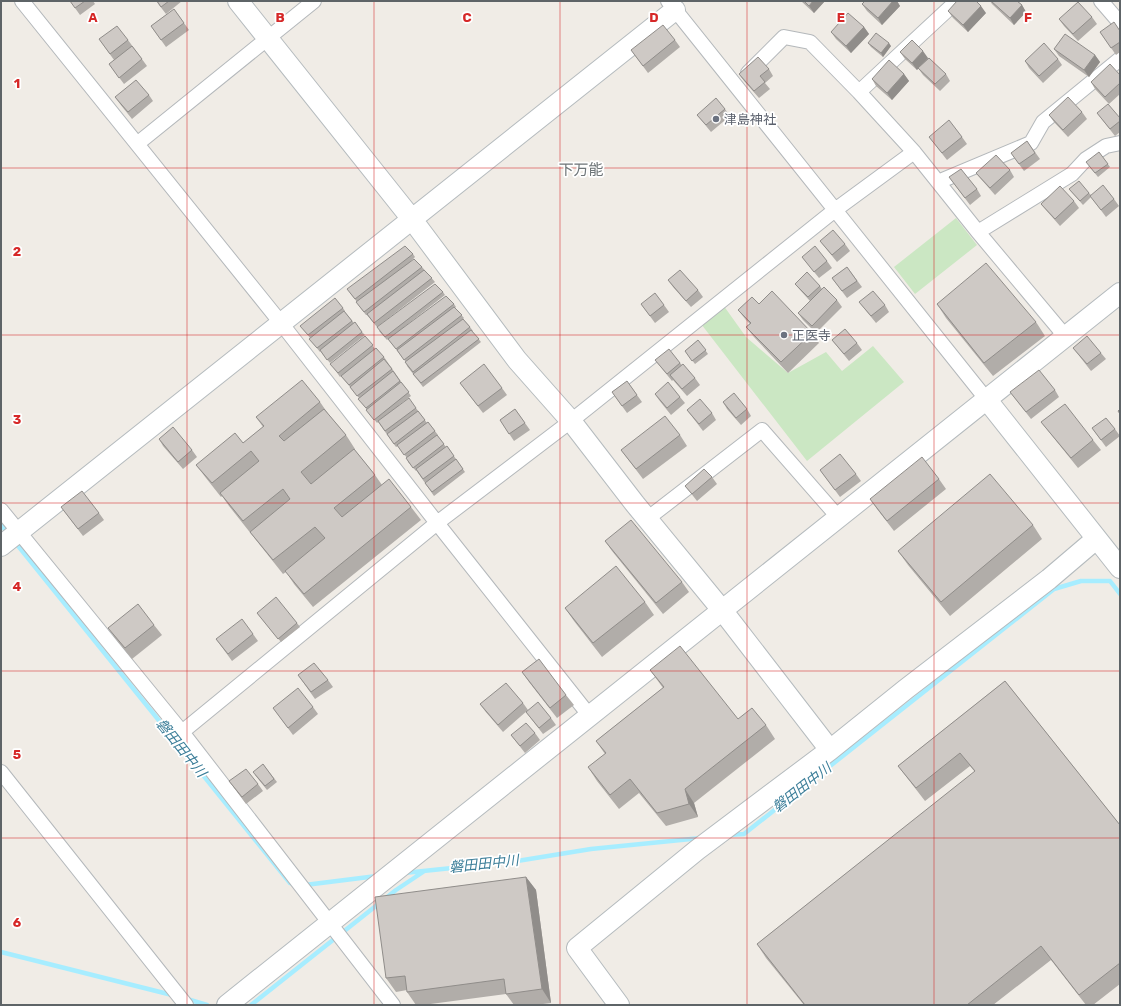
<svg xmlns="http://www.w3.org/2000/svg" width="1121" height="1006" viewBox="0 0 1121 1006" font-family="Rubik,'Noto Sans JP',sans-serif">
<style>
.green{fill:#cbe7c3}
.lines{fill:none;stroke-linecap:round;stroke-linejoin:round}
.stream{stroke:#a7edff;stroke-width:4.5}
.street-casing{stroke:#b4b8bb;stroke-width:16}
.secondary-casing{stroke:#b5bbbe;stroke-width:22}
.street{stroke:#fff;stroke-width:14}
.secondary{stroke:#fff;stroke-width:20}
.wall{fill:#b1ada9}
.shaded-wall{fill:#908d8a}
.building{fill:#cec9c5;stroke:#908d8a}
.grid{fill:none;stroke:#d62828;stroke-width:1;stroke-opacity:0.55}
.worship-dot{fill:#6b7280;stroke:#fff;stroke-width:1.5}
.labels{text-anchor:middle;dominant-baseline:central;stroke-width:3.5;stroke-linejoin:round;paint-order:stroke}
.worship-label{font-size:13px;fill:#5b616d;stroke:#fff;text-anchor:start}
.water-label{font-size:14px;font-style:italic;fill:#3a7d98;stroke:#fff}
.quarter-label{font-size:15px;fill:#6f7679;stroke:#fff}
.grid-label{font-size:13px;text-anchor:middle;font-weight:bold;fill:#d62828;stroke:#fff;stroke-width:3.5;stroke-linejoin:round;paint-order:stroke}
</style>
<rect width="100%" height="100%" fill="#f0ece6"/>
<path class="green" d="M 956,218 L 977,245 L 915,294 L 894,267 Z
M 721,302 L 746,337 L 788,373 L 826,352 L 842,371 L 873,346 L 904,382 L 807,461 L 698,320 Z"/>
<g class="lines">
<path class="stream" d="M 1,525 L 9,534
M 15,542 L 290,883 L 296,884
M 728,835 L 744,834 L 1054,589 L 1081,581 L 1110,581 L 1120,594
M 404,873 L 511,862 L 591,849 L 701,838
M 305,885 L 377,876
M 1,952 L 172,995
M 187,999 L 207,1005
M 251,1005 L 396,890 L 423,872"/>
<defs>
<path id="street" d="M 22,1 L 281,323 L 437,523 L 589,715
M 668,1 L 987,400
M 1101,1 L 1120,23
M 748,73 L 784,37 L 810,42 L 859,92 L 914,152 L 978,232 L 1065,336
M 859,92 L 957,1
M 137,144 L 314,1
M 938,182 L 1031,143 L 1043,122 L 1120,59
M 978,232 L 1072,174 L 1086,159 L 1106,146 L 1120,143
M 1,510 L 182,732 L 393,1005
M 647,519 L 762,430 L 838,517
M 182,732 L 437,523 L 571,421 L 835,210 L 914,152
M 1,772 L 186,1005"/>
<path id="secondary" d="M 238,1 L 411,218 L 517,360 L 571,421 L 635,504 L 722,610 L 830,750
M 987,400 L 1120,568
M 1,546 L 675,10
M 227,1005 L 1120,293
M 619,1005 L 577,948 L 697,850 L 830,750 L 906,689 L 1049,579 L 1096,539"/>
</defs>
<use href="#street" class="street-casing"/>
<use href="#secondary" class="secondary-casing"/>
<use href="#street" class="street"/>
<use href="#secondary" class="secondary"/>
</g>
<path class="wall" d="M 70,1 L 93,1 L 95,4 L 80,15 Z
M 156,1 L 182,1 L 166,14 Z
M 801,1 L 825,1 L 814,13 Z
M 865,1 L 897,1 L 900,6 L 882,25 L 867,11 L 862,4 Z
M 990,1 L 1017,1 L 1022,5 L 1026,12 L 1014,25 L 992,4 Z
M 174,9 L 189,30 L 166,47 L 151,26 Z
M 948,11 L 986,13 L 968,32 L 953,18 Z
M 1092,17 L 1097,24 L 1078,41 L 1064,26 L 1059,19 Z
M 864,27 L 869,34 L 851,53 L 836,39 L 831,32 Z
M 1120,31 L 1120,52 L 1116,55 L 1100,32 Z
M 99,39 L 128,40 L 147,66 L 124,84 L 109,64 L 114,60 Z
M 675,40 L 680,47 L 648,73 L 631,50 Z
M 868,43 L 891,46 L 883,57 L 871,47 Z
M 1054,49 L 1095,55 L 1100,62 L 1089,77 L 1059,56 Z
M 900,52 L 928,58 L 946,74 L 950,81 L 940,91 L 923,75 L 918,68 L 917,70 L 905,59 Z
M 1058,59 L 1062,65 L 1043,83 L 1029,68 L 1025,61 Z
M 769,69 L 773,76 L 765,83 L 770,89 L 759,98 L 744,81 L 739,74 Z
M 904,74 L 909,81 L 892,100 L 876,86 L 872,79 Z
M 1120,75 L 1120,94 L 1109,104 L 1095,89 L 1091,82 Z
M 149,95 L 153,101 L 132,119 L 120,104 L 115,97 Z
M 725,109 L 730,116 L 711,132 L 697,115 Z
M 1082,112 L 1087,119 L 1068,137 L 1054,122 L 1049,115 Z
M 1097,113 L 1120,118 L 1120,132 L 1115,136 Z
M 929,137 L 962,137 L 967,144 L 947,160 Z
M 1027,141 L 1040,159 L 1024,171 L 1011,153 Z
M 1099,152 L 1110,167 L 1098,177 L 1089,166 Z
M 1010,170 L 1014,177 L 995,195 L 981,179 L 976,173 Z
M 949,177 L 977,189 L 981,196 L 970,205 Z
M 1069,189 L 1089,193 L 1091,195 L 1114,199 L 1119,206 L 1106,217 L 1091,197 L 1083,205 Z
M 1074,201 L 1079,208 L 1060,226 L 1046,210 L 1041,204 Z
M 820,241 L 845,244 L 850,251 L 837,262 Z
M 413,254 L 415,257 L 409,263 L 422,267 L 435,282 L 377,327 L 367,315 L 366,315 L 359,306 L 357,302 L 350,293 Z
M 802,257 L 827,261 L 832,268 L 819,278 Z
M 847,267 L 862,287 L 847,298 L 832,278 Z
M 668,280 L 698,290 L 703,297 L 691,307 L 673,287 Z
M 795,284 L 820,286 L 822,289 L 837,300 L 842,307 L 816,333 L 803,320 L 798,313 L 810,301 L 800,290 Z
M 443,292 L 445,295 L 404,327 L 454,304 L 456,307 L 455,308 L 464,318 L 463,319 L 470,327 L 473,331 L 472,331 L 481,342 L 423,387 L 407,366 L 406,362 L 388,339 L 387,340 L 379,331 Z
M 859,302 L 885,305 L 889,312 L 876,323 Z
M 641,304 L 664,305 L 669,312 L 655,323 Z
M 759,304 L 812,333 L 819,343 L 788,373 L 754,337 L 746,327 L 750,324 L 746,320 L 738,310 Z
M 937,304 L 1036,322 L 1045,336 L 993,376 L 946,318 Z
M 343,308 L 345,311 L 345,312 L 354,323 L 362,332 L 365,335 L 330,363 L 320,351 L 320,352 L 312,342 L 310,338 L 303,329 Z
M 365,336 L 375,349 L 384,357 L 411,396 L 399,405 L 416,408 L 427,423 L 428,422 L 438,435 L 437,435 L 446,447 L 447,446 L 465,472 L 434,496 L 416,470 L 416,471 L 408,462 L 407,458 L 398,446 L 396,447 L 378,422 L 377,423 L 361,402 L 359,398 L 341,376 L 340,377 L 333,367 Z
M 698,340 L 708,354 L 695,364 L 685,351 Z
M 832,340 L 857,343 L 862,350 L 849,361 Z
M 1073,348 L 1101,353 L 1106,359 L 1091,371 Z
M 655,360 L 680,363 L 695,378 L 700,385 L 687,396 L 673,380 L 672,381 Z
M 627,381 L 642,402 L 627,413 L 612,392 Z
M 460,383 L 502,388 L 507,395 L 483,413 Z
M 1055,390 L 1059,397 L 1031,419 L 1010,392 Z
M 655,394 L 680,397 L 685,403 L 671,415 L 659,400 Z
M 320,402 L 329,415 L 346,435 L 355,449 L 354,449 L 375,475 L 382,485 L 411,507 L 421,520 L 313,607 L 294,584 L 286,572 L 283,574 L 229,506 L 222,496 L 221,497 L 206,478 L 196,465 L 243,443 L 263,427 L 256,417 Z
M 723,402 L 747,409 L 751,416 L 741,425 L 727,409 Z
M 515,409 L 530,430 L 514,441 L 500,420 Z
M 687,410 L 712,413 L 716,420 L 703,431 Z
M 1041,422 L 1093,440 L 1101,450 L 1078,468 L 1049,432 Z
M 1092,428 L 1115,429 L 1120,436 L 1106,447 Z
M 680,435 L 687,446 L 643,479 L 621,450 Z
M 159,439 L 192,450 L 197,457 L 183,469 L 163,446 Z
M 820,470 L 856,474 L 861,481 L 840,497 Z
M 712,477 L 717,484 L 697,501 L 690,492 L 685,486 Z
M 939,479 L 946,489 L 894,531 L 877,509 L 870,499 Z
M 61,507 L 99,513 L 104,520 L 83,536 Z
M 1033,525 L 1042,539 L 950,616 L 908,565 L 898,551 Z
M 605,541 L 682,582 L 689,592 L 663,614 L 612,551 Z
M 645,602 L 654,615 L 602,657 L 574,621 L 565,608 Z
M 257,613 L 297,623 L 300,627 L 281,642 Z
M 154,625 L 162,635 L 132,659 L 115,638 L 108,628 Z
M 253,634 L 258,641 L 232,661 L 216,639 Z
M 650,670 L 738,719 L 766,725 L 775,739 L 694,803 L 698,817 L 666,826 L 639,793 L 619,809 L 597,781 L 588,767 L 605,754 L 596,741 L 663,688 Z
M 522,672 L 566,695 L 574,705 L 557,718 L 529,682 Z
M 298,675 L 328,680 L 333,687 L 315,699 Z
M 1005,681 L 1120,825 L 1120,984 L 1093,1005 L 1086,1005 L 1051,960 L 993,1005 L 804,1005 L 766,958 L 757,944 L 975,772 L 970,766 L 925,801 L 908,779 L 898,766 Z
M 523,703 L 528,710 L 503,732 L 485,711 L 480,704 Z
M 313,707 L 318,714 L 293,735 L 273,708 Z
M 526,712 L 551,718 L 556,725 L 543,734 Z
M 535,733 L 540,740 L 525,753 L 511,735 Z
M 263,764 L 277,782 L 267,790 L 255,775 Z
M 229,781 L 258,784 L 263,791 L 246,804 Z
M 526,877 L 536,890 L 551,1003 L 535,1005 L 514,1005 L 506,994 L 423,1005 L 416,1005 L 407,992 L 407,990 L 396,992 L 386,978 Z"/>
<path class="shaded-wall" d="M 813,1 L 825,1 L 814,13 L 809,6 Z
M 893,1 L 897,1 L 900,6 L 882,25 L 878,18 Z
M 1022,5 L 1026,12 L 1014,25 L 1010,18 Z
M 981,6 L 986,13 L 968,32 L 963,25 Z
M 864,27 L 869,34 L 851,53 L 846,46 Z
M 889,43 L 891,46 L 883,57 L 881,53 Z
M 923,51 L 928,58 L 917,70 L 912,63 Z
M 1095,55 L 1100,62 L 1089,77 L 1084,70 Z
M 904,74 L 909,81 L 892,100 L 887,93 Z
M 685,789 L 694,803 L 698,817 L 689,804 Z
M 526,877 L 536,890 L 551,1003 L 542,989 Z"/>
<path class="building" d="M 70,1 L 85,1 L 75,8 Z
M 157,1 L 169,1 L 161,7 Z
M 804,1 L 813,1 L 809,6 Z
M 865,1 L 893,1 L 878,18 L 862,4 Z
M 957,1 L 976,1 L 981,6 L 963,25 L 948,11 Z
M 991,1 L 1017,1 L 1022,5 L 1010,18 Z
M 1078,2 L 1092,17 L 1073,34 L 1059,19 Z
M 174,9 L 184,23 L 161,40 L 151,26 Z
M 848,13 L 864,27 L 846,46 L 831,32 Z
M 1114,22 L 1120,31 L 1120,42 L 1111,48 L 1100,32 Z
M 663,25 L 675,40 L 643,66 L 631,50 Z
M 117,26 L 128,40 L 110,54 L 99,39 Z
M 876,33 L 889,43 L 881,53 L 868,43 Z
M 1065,34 L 1095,55 L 1084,70 L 1054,49 Z
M 912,40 L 923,51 L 912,63 L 900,52 Z
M 1044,43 L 1058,59 L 1039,76 L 1025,61 Z
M 132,46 L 142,59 L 119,78 L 109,64 Z
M 758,57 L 769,69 L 760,76 L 765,82 L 754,91 L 739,74 Z
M 929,58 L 946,74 L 935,84 L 918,68 Z
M 889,60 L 904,74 L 887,93 L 872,79 Z
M 1110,64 L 1120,75 L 1120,83 L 1105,97 L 1091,82 Z
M 136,80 L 149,95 L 128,112 L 115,97 Z
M 1068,97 L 1082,112 L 1063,130 L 1049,115 Z
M 716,98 L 725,109 L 706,125 L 697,115 Z
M 1108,104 L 1120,118 L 1120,121 L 1110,129 L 1097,113 Z
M 949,120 L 962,137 L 942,153 L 929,137 Z
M 1027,141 L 1035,153 L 1019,164 L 1011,153 Z
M 1099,152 L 1108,164 L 1095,173 L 1086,162 Z
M 996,155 L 1010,170 L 990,188 L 976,173 Z
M 961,169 L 977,189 L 965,198 L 949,177 Z
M 1079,181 L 1089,193 L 1080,201 L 1069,189 Z
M 1103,185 L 1114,199 L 1101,210 L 1090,196 Z
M 1060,186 L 1074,201 L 1055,219 L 1041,204 Z
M 833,230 L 845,244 L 832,255 L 820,241 Z
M 405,246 L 413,254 L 355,299 L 347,289 Z
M 815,246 L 827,261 L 814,272 L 802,257 Z
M 414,259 L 422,267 L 364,312 L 356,302 Z
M 986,263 L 1036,322 L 984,363 L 937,304 Z
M 847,267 L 857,281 L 842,291 L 832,278 Z
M 424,270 L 432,278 L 374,323 L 367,314 Z
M 680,270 L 698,290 L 686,301 L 668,280 Z
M 807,272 L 820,286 L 808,297 L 795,284 Z
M 435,284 L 443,292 L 385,337 L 377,327 Z
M 824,287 L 837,300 L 812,326 L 798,313 Z
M 772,291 L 812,333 L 781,362 L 746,327 L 751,323 L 738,310 L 752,297 L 759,304 Z
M 873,291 L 885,305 L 871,316 L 859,302 Z
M 655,293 L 664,305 L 650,316 L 641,304 Z
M 446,296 L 454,304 L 396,349 L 388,339 Z
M 335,298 L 343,308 L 308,335 L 300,326 Z
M 454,307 L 462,315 L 404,360 L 397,350 Z
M 344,311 L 352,321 L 317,348 L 309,339 Z
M 463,319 L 470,327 L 413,372 L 405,362 Z
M 355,322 L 362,332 L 327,360 L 320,350 Z
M 845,329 L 857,343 L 844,354 L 832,340 Z
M 471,330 L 479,339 L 421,383 L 413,374 Z
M 365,336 L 373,345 L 338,373 L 330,364 Z
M 1087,336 L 1101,353 L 1087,364 L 1073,348 Z
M 698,340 L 706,350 L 692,361 L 685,351 Z
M 376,348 L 384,357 L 349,385 L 341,376 Z
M 669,349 L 680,363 L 667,374 L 655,360 Z
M 384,359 L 392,369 L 357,396 L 350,387 Z
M 484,364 L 502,388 L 478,406 L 460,383 Z
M 683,364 L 695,378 L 682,389 L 670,375 Z
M 1039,370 L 1055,390 L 1026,412 L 1010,392 Z
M 393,371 L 400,381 L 366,408 L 358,399 Z
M 302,380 L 320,402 L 279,436 L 284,441 L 324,409 L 346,435 L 301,472 L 311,484 L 354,449 L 375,475 L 334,508 L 342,517 L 389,479 L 411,507 L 304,594 L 285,571 L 325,538 L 315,527 L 273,560 L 250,532 L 290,499 L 283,489 L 243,521 L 220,493 L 259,461 L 251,451 L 212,483 L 196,465 L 235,433 L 243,443 L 264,426 L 256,417 Z
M 627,381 L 637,395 L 622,406 L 612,392 Z
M 401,382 L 409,392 L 374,420 L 366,410 Z
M 668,382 L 680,397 L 667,408 L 655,394 Z
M 734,393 L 747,409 L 736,418 L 723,402 Z
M 409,398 L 416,408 L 385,431 L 378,421 Z
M 700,399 L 712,413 L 699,424 L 687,410 Z
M 1065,404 L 1093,440 L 1071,458 L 1041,422 Z
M 515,409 L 525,423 L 509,434 L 500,420 Z
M 1120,409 L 1120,414 L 1118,411 Z
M 418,411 L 425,420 L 394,444 L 387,434 Z
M 665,416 L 680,435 L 636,469 L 621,450 Z
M 1106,418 L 1115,429 L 1101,440 L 1092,428 Z
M 428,422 L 435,431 L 404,455 L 397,445 Z
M 173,427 L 192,450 L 178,462 L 159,439 Z
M 437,435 L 444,444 L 413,468 L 406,458 Z
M 447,446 L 454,456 L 423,479 L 416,469 Z
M 840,454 L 856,474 L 835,490 L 820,470 Z
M 922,457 L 939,479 L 887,521 L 870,499 Z
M 456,459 L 463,469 L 432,492 L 425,483 Z
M 704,469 L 712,477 L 692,494 L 685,486 Z
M 990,474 L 1033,525 L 941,602 L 898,551 Z
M 82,491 L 99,513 L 78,529 L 61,507 Z
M 631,520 L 682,582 L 656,603 L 605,541 Z
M 616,566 L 645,602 L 593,643 L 565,608 Z
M 276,597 L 297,623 L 278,639 L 257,613 Z
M 138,604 L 154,625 L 125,648 L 108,628 Z
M 242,619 L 253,634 L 228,654 L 216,639 Z
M 680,646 L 738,719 L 752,708 L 766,725 L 685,789 L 689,804 L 657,813 L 630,779 L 610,795 L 588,767 L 606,753 L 596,741 L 664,687 L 650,670 Z
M 539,659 L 566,695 L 550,708 L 522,672 Z
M 314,663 L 328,680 L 311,692 L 298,675 Z
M 1005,681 L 1120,825 L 1120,963 L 1079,995 L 1041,946 L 967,1005 L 805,1005 L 757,944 L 975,771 L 960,753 L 916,788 L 898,766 Z
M 506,683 L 523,703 L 498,725 L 480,704 Z
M 298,688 L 313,707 L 288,728 L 273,708 Z
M 538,702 L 551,718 L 539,728 L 526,712 Z
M 526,723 L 535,733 L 520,746 L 511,735 Z
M 263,764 L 274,779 L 265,786 L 253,772 Z
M 246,769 L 258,784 L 242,797 L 229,781 Z
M 526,877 L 542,989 L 506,994 L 504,979 L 407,992 L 405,976 L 386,978 L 375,897 Z"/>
<path class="grid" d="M 187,1 L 187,1005M 374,1 L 374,1005M 560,1 L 560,1005M 747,1 L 747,1005M 934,1 L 934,1005M 1,168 L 1120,168M 1,335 L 1120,335M 1,503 L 1120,503M 1,671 L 1120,671M 1,838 L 1120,838"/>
<g class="worship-dot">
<circle cx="716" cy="119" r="4"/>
<circle cx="784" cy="335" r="4"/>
</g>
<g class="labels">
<g class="worship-label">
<text x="724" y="119">津島神社</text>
<text x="792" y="335">正医寺</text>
</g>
<g class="water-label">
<text transform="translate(181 748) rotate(51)">磐田田中川</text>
<text transform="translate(802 788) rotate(-38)">磐田田中川</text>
<text transform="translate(484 864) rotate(-6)">磐田田中川</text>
</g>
<g class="quarter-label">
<text x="581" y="170">下万能</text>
</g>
</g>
<g class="grid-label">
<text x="93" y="22">A</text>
<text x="280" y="22">B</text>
<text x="467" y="22">C</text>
<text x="654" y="22">D</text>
<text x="841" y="22">E</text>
<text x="1028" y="22">F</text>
<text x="17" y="88">1</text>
<text x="17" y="256">2</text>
<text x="17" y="424">3</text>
<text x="17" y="591">4</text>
<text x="17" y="759">5</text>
<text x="17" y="927">6</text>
</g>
<rect width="1121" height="1006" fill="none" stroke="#5e6467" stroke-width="4"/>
</svg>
